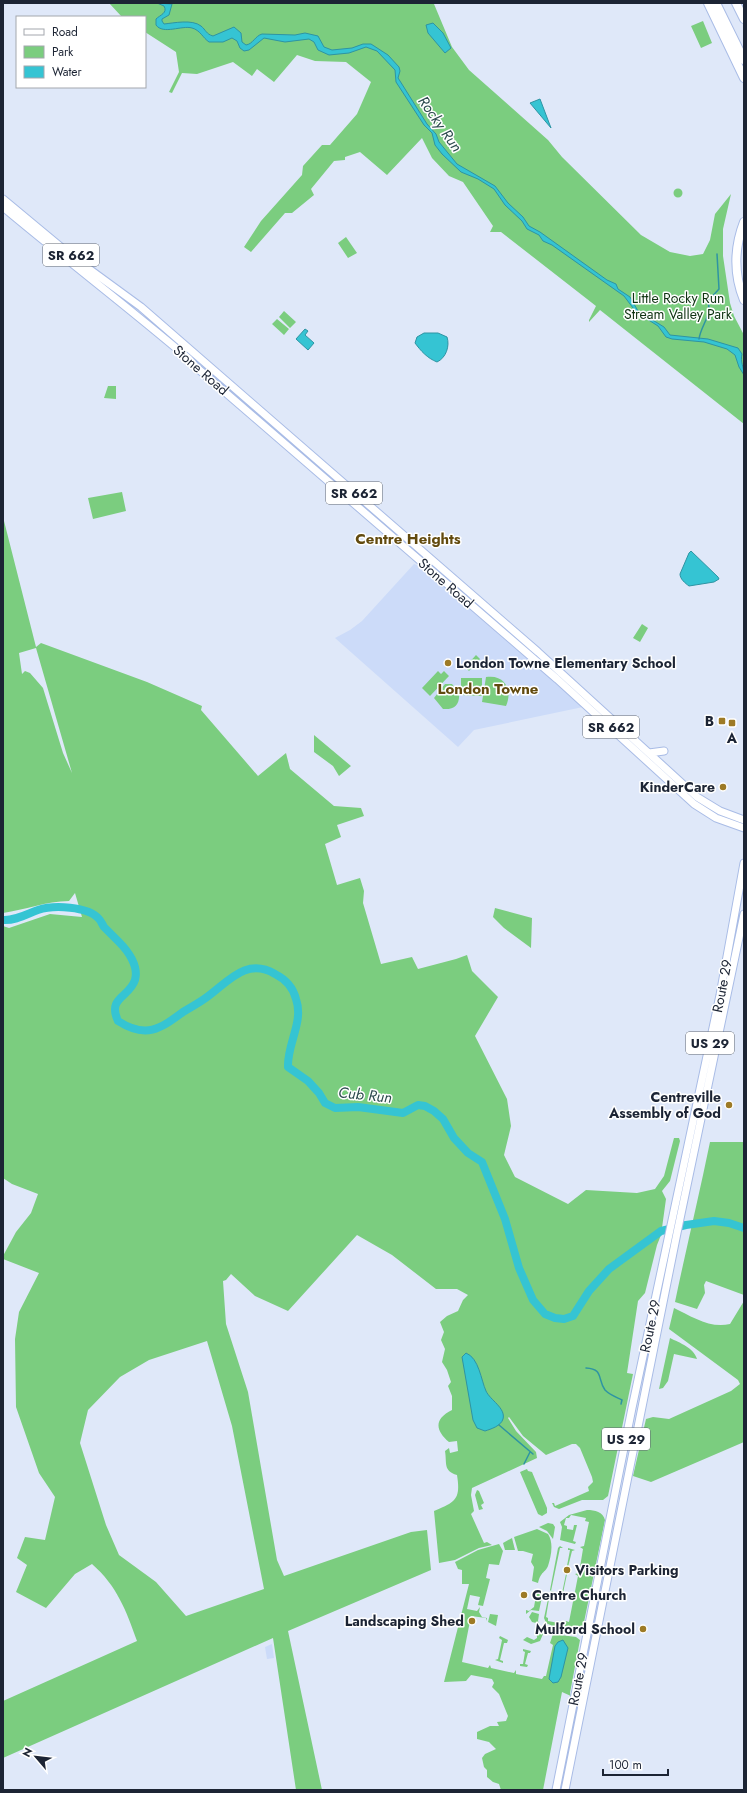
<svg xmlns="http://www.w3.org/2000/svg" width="747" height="1793" viewBox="0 0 747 1793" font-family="Jost,sans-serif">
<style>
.built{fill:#ccdbf9}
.green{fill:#7bcd7f;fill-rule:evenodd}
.water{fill:#35c4d3;stroke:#2e94a3}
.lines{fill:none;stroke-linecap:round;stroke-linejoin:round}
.stream{stroke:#2e94a3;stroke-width:1.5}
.river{stroke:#35c4d3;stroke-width:8}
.primary-casing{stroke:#a9bce6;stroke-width:9}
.motorway-casing{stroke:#a9bce6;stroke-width:10}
.primary{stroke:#fff;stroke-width:7}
.motorway{stroke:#fff;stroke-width:8}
.poi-dot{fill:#9d7a25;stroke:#fff;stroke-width:1.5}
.labels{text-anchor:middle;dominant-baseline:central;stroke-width:3;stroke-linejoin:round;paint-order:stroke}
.shield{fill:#fff;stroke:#606671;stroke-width:1}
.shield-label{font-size:13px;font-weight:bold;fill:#1c2434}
.park-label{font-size:14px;fill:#0f3312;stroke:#fff}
.street-label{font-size:14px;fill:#1c2434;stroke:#fff}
.poi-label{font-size:14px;font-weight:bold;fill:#1c2434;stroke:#fff;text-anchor:end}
.water-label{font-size:15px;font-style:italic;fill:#2d4b4e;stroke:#fff}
.neighbourhood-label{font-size:15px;font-weight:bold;fill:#624a0e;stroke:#fff}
</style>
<rect width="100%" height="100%" fill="#dfe8f9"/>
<path class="built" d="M 414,564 L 420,566 L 583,707 L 474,730 L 458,747 L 335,638 L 350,630 L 362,621 Z
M 272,1644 L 274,1658 L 267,1659 L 265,1647 Z"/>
<path class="green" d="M 109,3 L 430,3 L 434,4 L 452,47 L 469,70 L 548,140 L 562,157 L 641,235 L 670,252 L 690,256 L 703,254 L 710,240 L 715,214 L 731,194 L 723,229 L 723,256 L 730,303 L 734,316 L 744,335 L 744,424 L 600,310 L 589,322 L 589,320 L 596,306 L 501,232 L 490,232 L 493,226 L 463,182 L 449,176 L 432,158 L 422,138 L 387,175 L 360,152 L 345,157 L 345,160 L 334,161 L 311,189 L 314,195 L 292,213 L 285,213 L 251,252 L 244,247 L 261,221 L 302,175 L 303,166 L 322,145 L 330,145 L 357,114 L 371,82 L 346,62 L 315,61 L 297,55 L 274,82 L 257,69 L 252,76 L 233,62 L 197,74 L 182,73 L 172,93 L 169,92 L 179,72 L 176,52 L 145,32 L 145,17 L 122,17 Z
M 703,21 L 712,43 L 701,48 L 691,26 Z
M673.5 193a4.5 4.5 0 1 1 9 0a4.5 4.5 0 1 1-9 0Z
M 346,237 L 357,253 L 348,258 L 338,243 Z
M 284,311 L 296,322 L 290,328 L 279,317 Z
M 277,319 L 289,329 L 284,335 L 272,324 Z
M 108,386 L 116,386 L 116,399 L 104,398 Z
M 122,492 L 126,511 L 93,519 L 88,498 Z
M 3,517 L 36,647 L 41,643 L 147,682 L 202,706 L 201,710 L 258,776 L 286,753 L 290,769 L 334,806 L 361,808 L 364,816 L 337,825 L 341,837 L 325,844 L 337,885 L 360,878 L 364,891 L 363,903 L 381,964 L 412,957 L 418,969 L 456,959 L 467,955 L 472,971 L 498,997 L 475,1036 L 507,1099 L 511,1126 L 504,1155 L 515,1177 L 568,1204 L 586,1190 L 637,1193 L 655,1189 L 664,1176 L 674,1138 L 679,1138 L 680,1141 L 670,1181 L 662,1191 L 666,1199 L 661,1235 L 657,1245 L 645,1293 L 638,1301 L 627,1373 L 633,1374 L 608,1496 L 603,1500 L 582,1500 L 559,1509 L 554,1507 L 552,1503 L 554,1503 L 555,1506 L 589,1491 L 588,1487 L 593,1482 L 592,1477 L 580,1448 L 576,1444 L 572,1444 L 546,1455 L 523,1436 L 509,1417 L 508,1418 L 516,1431 L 536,1452 L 537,1458 L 472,1488 L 471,1495 L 474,1511 L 471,1514 L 484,1543 L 487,1542 L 492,1545 L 479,1548 L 455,1560 L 439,1563 L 434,1511 C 455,1502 461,1500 457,1475 C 443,1471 447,1463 445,1451 L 449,1448 L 450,1453 L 458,1451 L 457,1441 L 449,1442 C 435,1430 434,1419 452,1410 L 452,1396 L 448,1386 L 451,1382 L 447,1370 L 442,1362 L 445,1349 L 441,1340 L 444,1332 L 440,1322 L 447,1316 L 458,1311 L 463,1300 L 468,1295 L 457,1289 L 436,1289 L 392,1255 L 357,1235 L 288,1311 L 255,1296 L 231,1274 L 226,1280 L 223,1281 L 226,1324 L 248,1392 L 277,1560 L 284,1576 L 411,1532 L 427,1530 L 431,1570 L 288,1631 L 322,1790 L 296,1790 L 273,1638 L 3,1758 L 3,1701 L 137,1641 C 126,1610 117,1586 92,1564 L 75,1574 L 46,1608 L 16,1592 L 27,1565 L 17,1558 L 25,1537 L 45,1540 L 55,1497 L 39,1473 L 16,1407 L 15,1339 L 19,1312 L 39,1273 L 3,1259 L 3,1256 L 16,1232 L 31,1213 L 38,1194 L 12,1184 L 3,1178 L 3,926 L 9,928 L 50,914 L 82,917 L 75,893 L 69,901 C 46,901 25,910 3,913 ZM 36,648 L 72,773 L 63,753 L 43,688 L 30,673 L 25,671 L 22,674 L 19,653 ZM 207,1341 L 232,1426 L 264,1589 L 186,1616 L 156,1582 L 119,1555 L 106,1525 L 80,1443 L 88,1410 L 120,1377 L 149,1360 Z
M 642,624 L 648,628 L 640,642 L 633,638 Z
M 476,655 L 480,659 L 469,671 L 465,667 Z
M 438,671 L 441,674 L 444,671 L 449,676 L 430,696 L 422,688 Z
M 486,677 C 505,674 513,690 506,706 L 482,702 Z
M 461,678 L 482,678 L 482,696 L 461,695 Z
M 445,684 L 452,684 L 459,693 C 460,704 455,710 443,709 L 434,698 Z
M 314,735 L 351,766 L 339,776 L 333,766 L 314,752 Z
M 495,908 L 532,918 L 531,948 L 504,928 L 493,917 Z
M 710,1142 L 744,1142 L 744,1295 L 706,1281 L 704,1285 L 705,1293 L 697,1309 L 675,1302 C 686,1249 699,1196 710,1142 Z
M 744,1301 L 744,1442 L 651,1482 L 633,1476 L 646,1419 L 653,1417 L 669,1419 L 731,1391 L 740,1384 L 738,1380 L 669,1329 L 674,1308 C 691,1316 710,1329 730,1324 Z
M 670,1338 C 680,1343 694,1348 697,1359 L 674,1354 L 668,1381 L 663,1388 L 659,1389 Z
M 527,1469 L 528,1471 L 532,1472 L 547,1508 L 547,1513 L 542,1516 L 538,1514 L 520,1472 Z
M 477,1490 L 479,1491 L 484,1503 L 481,1505 L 483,1509 L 479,1510 L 475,1495 Z
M 587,1510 C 595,1510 603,1512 605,1520 L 583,1627 L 579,1631 L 555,1627 L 546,1623 L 544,1618 L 548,1599 L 552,1597 L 552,1599 L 549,1599 L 546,1617 L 548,1618 L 548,1621 L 564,1624 L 566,1621 L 569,1622 L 578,1576 L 575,1574 L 579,1573 L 583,1549 L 580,1547 L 584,1546 L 589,1522 L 585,1521 L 586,1518 L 571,1515 L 569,1518 L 566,1518 L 564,1525 L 567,1526 L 567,1529 L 573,1530 L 574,1525 L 577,1525 L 573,1541 L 576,1542 L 575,1544 L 560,1540 L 562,1527 L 560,1522 L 569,1515 Z
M 548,1523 L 553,1524 L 555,1527 L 553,1539 L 547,1531 L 539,1527 Z
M 537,1529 L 548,1534 C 554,1543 551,1557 548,1566 C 545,1573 541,1571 538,1583 L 532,1581 L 534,1567 L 531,1562 L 533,1554 L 523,1551 L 518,1551 L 514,1537 Z
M 512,1538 L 515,1550 L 505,1550 L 503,1543 Z
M 499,1544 L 503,1551 L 499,1565 L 489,1564 L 486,1578 L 490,1579 L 483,1606 L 478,1605 L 480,1597 L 470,1595 L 467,1609 L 477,1611 L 480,1607 L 479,1612 L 482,1617 L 487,1618 L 486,1621 L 486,1618 L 471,1616 L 462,1662 L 488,1668 L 490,1665 L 491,1668 L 514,1673 L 516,1670 L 516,1674 L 542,1679 L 544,1676 L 546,1676 L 553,1645 L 550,1643 L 553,1634 L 576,1637 L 580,1640 L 570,1693 L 571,1696 L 562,1692 L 543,1790 L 501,1790 L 499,1784 L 493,1782 L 487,1777 L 487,1770 L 484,1767 L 482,1758 L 485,1754 L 496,1749 L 489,1742 L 477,1739 L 477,1732 L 490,1726 L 499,1726 L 497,1722 L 506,1721 L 508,1716 L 499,1694 L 492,1687 L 494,1683 L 492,1679 L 471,1675 L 466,1681 L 444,1682 L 469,1584 L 462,1584 L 462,1570 L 458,1569 L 455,1562 L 478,1550 Z
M 560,1546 L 563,1548 L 560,1548 L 551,1591 L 554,1592 L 553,1593 L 550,1590 L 558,1548 Z
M 568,1548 L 575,1550 L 572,1551 L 567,1571 L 570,1573 L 567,1574 L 563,1593 L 566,1594 L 565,1596 L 558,1593 L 562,1593 L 566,1574 L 563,1572 L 566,1571 L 570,1550 L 568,1550 Z
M 537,1590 L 542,1597 L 539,1611 L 531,1610 L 526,1614 L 526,1610 L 529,1611 L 534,1607 Z
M 532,1612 L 539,1614 L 538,1621 L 543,1634 L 540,1641 L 531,1644 L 523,1640 L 527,1637 L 534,1640 L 537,1638 L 536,1623 L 532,1622 L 529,1617 Z
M 490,1614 L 498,1615 L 496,1626 L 488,1622 Z
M 500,1636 L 508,1640 L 507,1643 L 504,1643 L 500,1660 L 503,1661 L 503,1663 L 495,1660 L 498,1659 L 502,1640 L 499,1638 Z
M 523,1649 L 531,1651 L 530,1653 L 528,1653 L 525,1664 L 528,1665 L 527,1667 L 520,1666 L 520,1664 L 523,1664 L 525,1652 L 523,1651 Z"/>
<path class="water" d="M 157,3 L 172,4 L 169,15 L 162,19 L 162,21 L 164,24 C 174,23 192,19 201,26 C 206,30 206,34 213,36 L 234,27 L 241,33 L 242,42 L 246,45 C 253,44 255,36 262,34 L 295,35 L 305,33 L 318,36 L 324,47 L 332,50 L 352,48 L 363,44 L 371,44 L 388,55 L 399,67 L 400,71 L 398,78 L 400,81 L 427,124 L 436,134 L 439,142 L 457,164 L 495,186 L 508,203 L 523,217 L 529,226 L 540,232 L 607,280 L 616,284 L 618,289 L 630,297 L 638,311 L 664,327 L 670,335 L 708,339 L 738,348 L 742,354 C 740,362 744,367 744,375 L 739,367 L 735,355 L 727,349 L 704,342 L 672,339 L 666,337 L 658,326 L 636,312 L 624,296 L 552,245 L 543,241 L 539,235 L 527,229 L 522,221 L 505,205 L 494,189 L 478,179 L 461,172 L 442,154 L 435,145 L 432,133 L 424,125 L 396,82 L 395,70 L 377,51 L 366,47 L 349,53 L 329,55 L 318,50 L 314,42 L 309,39 L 285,42 L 264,38 L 249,50 L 244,51 L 240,48 L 237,41 L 232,38 L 223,42 L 209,42 C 203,38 200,30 192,28 C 182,25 163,35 156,25 L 156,19 C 160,15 168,13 164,6 Z
M 433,23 L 443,33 L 451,48 L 445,53 L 428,33 L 426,25 Z
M 540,99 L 551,128 L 530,103 Z
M 305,329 L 308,331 L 305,335 L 314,343 L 308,350 L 296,339 Z
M 424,333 L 438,333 L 447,337 C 450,346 446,358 437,362 C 427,358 421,351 415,343 L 417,337 Z
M 691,551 L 718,577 L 719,579 L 714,582 L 689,586 C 685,583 680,579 680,574 L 689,553 Z
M 466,1353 C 479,1358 481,1380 486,1391 C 490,1400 506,1408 503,1419 C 501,1426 491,1429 485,1431 L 477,1428 L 473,1420 L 462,1357 Z
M 563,1640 L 568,1648 L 561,1677 L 558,1682 L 553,1683 L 549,1679 L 555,1646 L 558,1642 Z"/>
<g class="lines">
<path class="stream" d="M 699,339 C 701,325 712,316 708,301 L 719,289 L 717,254
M 586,1368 C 604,1369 597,1379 605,1390 C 610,1395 616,1397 622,1400 L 621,1404
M 499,1425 L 533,1454
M 524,1464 L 530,1452"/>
<path class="river" d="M 3,920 C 15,921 27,914 38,910 C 53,905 88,906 99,919 C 101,921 102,924 104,927 C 109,932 114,937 119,942 C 128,951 139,966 135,980 C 129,998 107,997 118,1021 C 146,1039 160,1029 183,1012 C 191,1007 199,1003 207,997 C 228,982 246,957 275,974 C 285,979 293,987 296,999 C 304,1022 287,1044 288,1067 L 308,1081 L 319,1093 L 325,1103 L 335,1108 L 358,1107 L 403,1113 L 418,1105 L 425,1106 L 434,1111 L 443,1119 L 454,1138 L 468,1153 L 482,1162 L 505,1219 L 519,1268 L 533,1300 L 545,1314 L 555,1318 L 564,1319 L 573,1316 L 589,1291 L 609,1269 L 661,1231 L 686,1225 L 714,1221 L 729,1223 L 744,1228"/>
<defs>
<path id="primary" d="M 3,199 L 74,258 L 141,307 L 538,652 L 697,797 L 720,811 L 744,820
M 3,207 C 65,259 128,307 189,359 L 196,367 L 557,679 L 694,804 L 716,818 L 744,828
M 649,753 L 664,751
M 556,1790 L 632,1408 L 720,995 L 744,863
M 565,1790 L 677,1233 L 744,914"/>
<path id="motorway" d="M 708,3 L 744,78
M 716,3 L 744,60
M 736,3 L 744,19
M 744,222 C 734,248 734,275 744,300"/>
</defs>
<use href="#primary" class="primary-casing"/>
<use href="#motorway" class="motorway-casing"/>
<use href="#primary" class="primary"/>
<use href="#motorway" class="motorway"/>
</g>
<g class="poi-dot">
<circle cx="448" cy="663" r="4"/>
<rect x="718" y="717" width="8" height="8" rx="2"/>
<rect x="728" y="719" width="8" height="8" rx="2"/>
<circle cx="723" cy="787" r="4"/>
<circle cx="729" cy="1105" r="4"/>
<circle cx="567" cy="1570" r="4"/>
<circle cx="524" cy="1595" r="4"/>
<circle cx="472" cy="1621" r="4"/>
<circle cx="643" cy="1629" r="4"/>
</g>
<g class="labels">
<g class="shield">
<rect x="43" y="244" width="56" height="22" rx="3"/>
<rect x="326" y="482" width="56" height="22" rx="3"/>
<rect x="583" y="716" width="56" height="22" rx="3"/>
<rect x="686" y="1032" width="48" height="22" rx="3"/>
<rect x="602" y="1428" width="48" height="22" rx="3"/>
</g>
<g class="shield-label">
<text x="71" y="255">SR 662</text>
<text x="354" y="493">SR 662</text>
<text x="611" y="727">SR 662</text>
<text x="710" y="1043">US 29</text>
<text x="626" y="1439">US 29</text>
</g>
<g class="park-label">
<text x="678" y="298">Little Rocky Run<tspan x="678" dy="16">Stream Valley Park</tspan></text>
</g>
<g class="street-label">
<text transform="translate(201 370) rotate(41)">Stone Road</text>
<text transform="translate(446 583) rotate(41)">Stone Road</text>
<text transform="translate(722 986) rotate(-79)">Route 29</text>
<text transform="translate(650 1326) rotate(-78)">Route 29</text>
<text transform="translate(578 1679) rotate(-79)">Route 29</text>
</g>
<g class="poi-label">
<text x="456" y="663" text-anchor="start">London Towne Elementary School</text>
<text x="714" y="721">B</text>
<text x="732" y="738" text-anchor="middle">A</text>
<text x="715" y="787">KinderCare</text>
<text x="721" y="1097">Centreville<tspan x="721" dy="16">Assembly of God</tspan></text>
<text x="575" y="1570" text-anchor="start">Visitors Parking</text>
<text x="532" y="1595" text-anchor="start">Centre Church</text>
<text x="464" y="1621">Landscaping Shed</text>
<text x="635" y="1629">Mulford School</text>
</g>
<g class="water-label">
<text transform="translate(440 124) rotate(55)">Rocky Run</text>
<text transform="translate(365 1095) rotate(6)">Cub Run</text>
</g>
<g class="neighbourhood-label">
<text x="408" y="539">Centre Heights</text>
<text x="488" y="689">London Towne</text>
</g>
</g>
<rect width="747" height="1793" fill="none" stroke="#1c2434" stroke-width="8"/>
<rect x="16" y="16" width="130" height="72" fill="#ffffff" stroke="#a4a7ae"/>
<rect x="24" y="29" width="20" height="6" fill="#ffffff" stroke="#a4a7ae"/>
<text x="52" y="36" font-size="12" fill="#1c2434">Road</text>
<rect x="24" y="46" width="20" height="12" fill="#7bcd7f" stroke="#a4a7ae"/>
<text x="52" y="56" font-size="12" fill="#1c2434">Park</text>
<rect x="24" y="66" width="20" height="12" fill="#35c4d3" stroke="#a4a7ae"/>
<text x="52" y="76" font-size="12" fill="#1c2434">Water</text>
<g transform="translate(36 1757) rotate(298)" stroke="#ffffff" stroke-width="3" paint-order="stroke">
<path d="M0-3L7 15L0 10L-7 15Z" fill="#1c2434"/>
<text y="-6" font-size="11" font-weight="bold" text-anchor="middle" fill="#1c2434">N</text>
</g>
<path d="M603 1769v6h65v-6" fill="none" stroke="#1c2434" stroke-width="2"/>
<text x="609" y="1769" font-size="12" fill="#1c2434" stroke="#ffffff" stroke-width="3" paint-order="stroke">100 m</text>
</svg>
